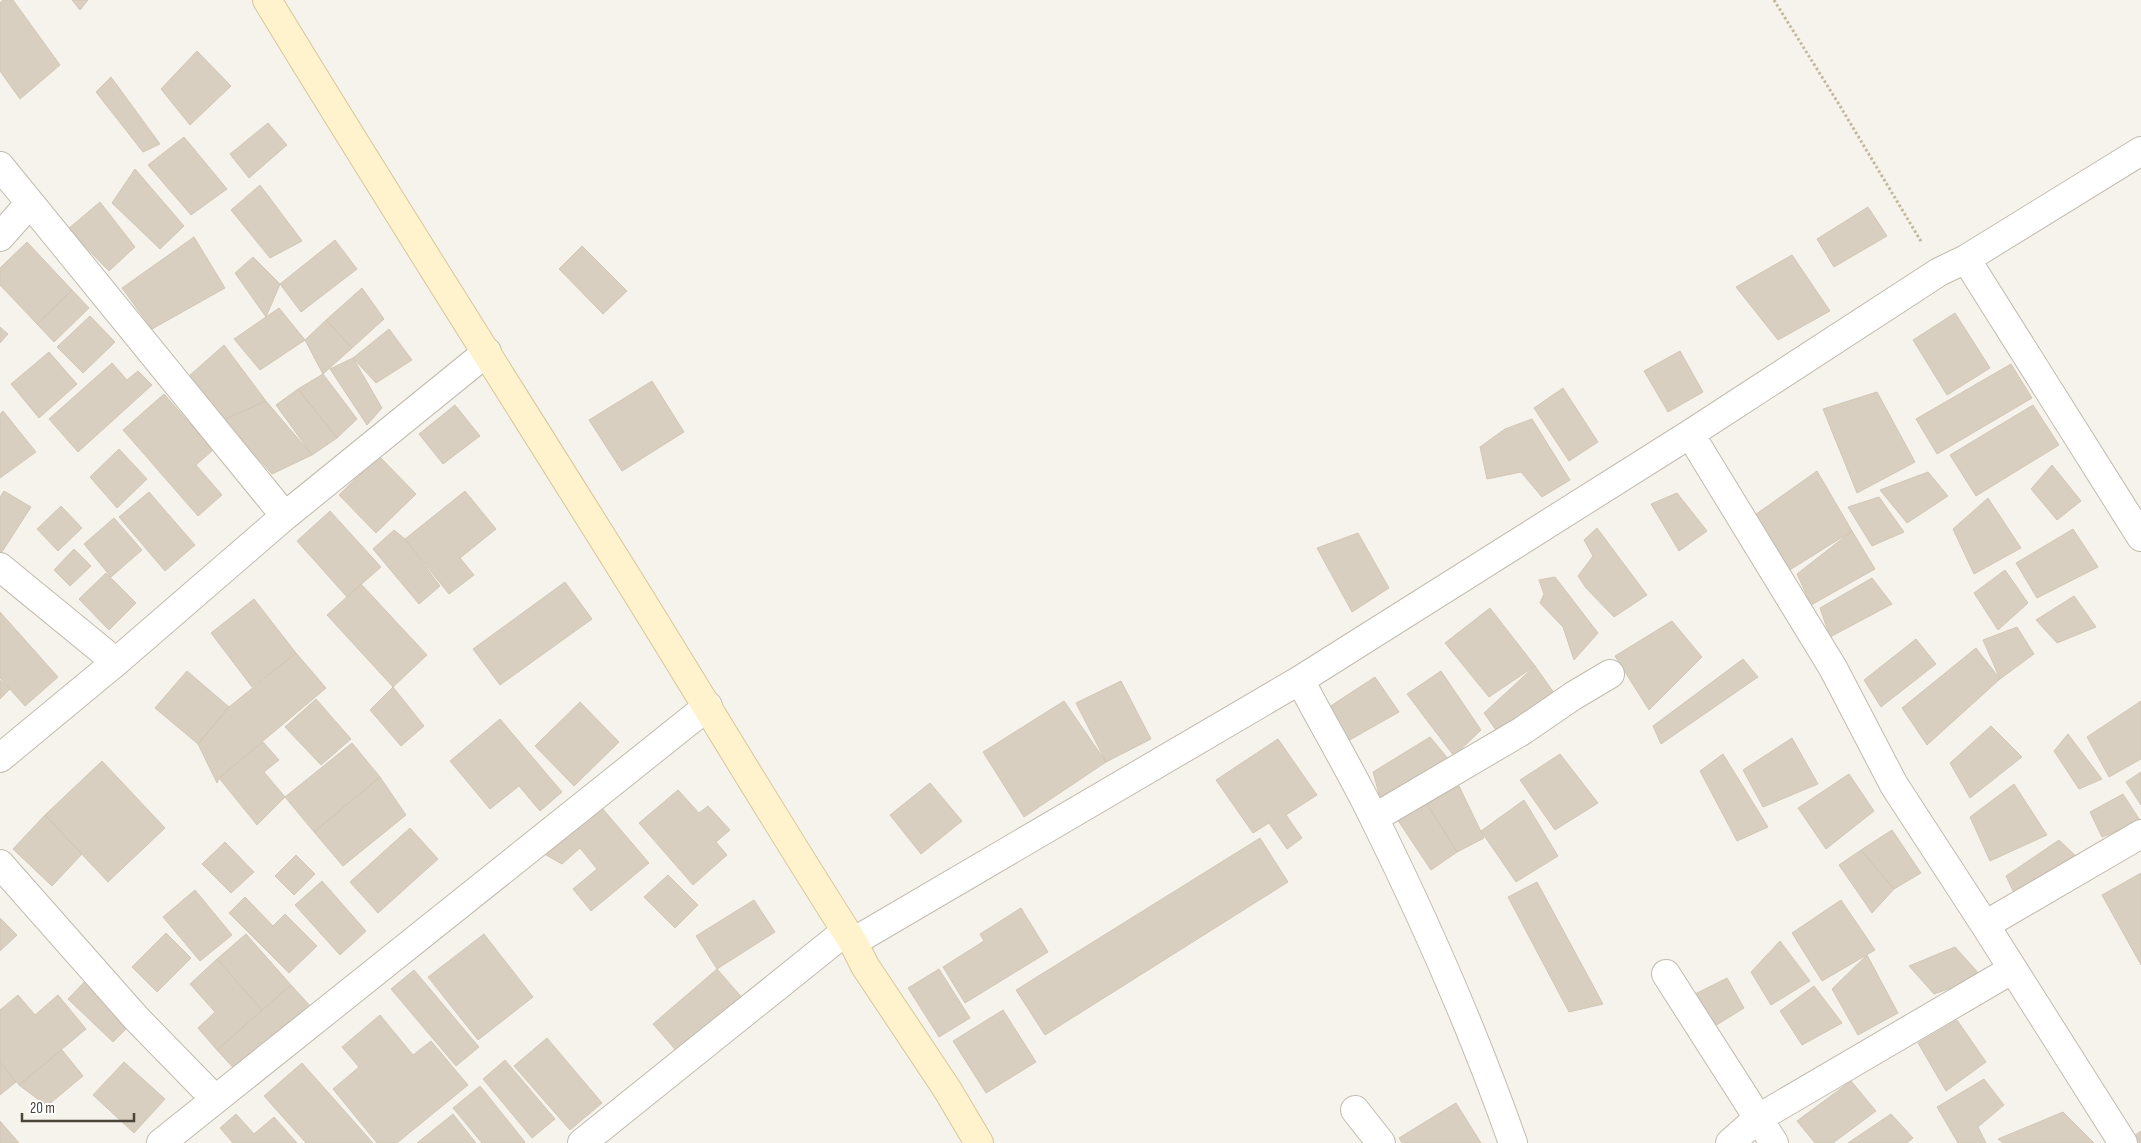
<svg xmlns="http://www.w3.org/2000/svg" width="2141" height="1143" viewBox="0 0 2141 1143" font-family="'Sofia Sans Condensed',sans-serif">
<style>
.building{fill:#d8cfc1;stroke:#d3c7b4}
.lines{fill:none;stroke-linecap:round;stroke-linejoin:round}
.street-casing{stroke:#c2bbae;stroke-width:30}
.secondary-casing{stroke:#d6c79b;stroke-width:30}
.path{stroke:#c4b79f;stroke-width:3;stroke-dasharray:2.5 2.5;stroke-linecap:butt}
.street{stroke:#fff;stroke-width:28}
.secondary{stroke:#fff3cd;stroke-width:28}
</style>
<rect width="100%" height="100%" fill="#f6f3ec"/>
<path class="building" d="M 3,0 L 13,0 L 60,65 L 20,99 L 0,71 L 0,3 Z
M 72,0 L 88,0 L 80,10 Z
M 197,51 L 231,86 L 190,125 L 161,89 Z
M 111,77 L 160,144 L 143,152 L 96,92 Z
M 268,123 L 287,145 L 249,178 L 230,154 Z
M 184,137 L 227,189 L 191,215 L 148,165 Z
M 135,169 L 184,226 L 160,249 L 112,203 Z
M 260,185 L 302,241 L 270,258 L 231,210 Z
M 100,202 L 135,247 L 109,271 L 68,229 Z
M 1868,207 L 1887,236 L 1834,267 L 1817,239 Z
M 194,237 L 225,288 L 152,329 L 122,288 Z
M 335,240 L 357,269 L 301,312 L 280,284 Z
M 27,242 L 72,290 L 37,324 L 0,285 L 0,268 Z
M 582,246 L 627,291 L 603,314 L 559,269 Z
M 1792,255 L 1830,311 L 1778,340 L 1736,287 Z
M 253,257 L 280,284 L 266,317 L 235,273 Z
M 362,288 L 384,319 L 352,348 L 326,320 Z
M 72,290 L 89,308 L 54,342 L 37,324 Z
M 279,308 L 305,340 L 260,370 L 234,339 Z
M 1955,313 L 1990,368 L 1947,395 L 1913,340 Z
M 90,316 L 115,342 L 83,373 L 57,347 Z
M 326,320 L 352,348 L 323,374 L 305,340 Z
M 0,327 L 8,334 L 0,343 Z
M 389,329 L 412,360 L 376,383 L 353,358 Z
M 224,345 L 266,401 L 223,420 L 189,376 Z
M 1680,351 L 1703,392 L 1668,412 L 1644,371 Z
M 49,352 L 77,384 L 39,418 L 11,384 Z
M 353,358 L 382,408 L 367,425 L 330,369 Z
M 112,363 L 127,380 L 138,371 L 152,385 L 78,452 L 49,419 Z
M 2011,364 L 2032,398 L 1937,454 L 1916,419 Z
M 323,374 L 357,419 L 337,438 L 298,389 Z
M 652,381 L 684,432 L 622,471 L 589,420 Z
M 1563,388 L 1598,442 L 1569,461 L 1534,408 Z
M 298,389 L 337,438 L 312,455 L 276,405 Z
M 1877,392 L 1915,462 L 1857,493 L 1823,409 Z
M 164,394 L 213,450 L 196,465 L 222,495 L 198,516 L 123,430 Z
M 266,401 L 312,455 L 272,474 L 223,420 Z
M 455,405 L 480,436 L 443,464 L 419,434 Z
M 2033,405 L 2059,445 L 1976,496 L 1950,455 Z
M 3,411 L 36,452 L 0,478 L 0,414 Z
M 1532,419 L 1570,480 L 1542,497 L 1521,472 L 1487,479 L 1480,447 L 1505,429 Z
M 119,449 L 147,479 L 117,508 L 90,477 Z
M 379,456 L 416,494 L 376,533 L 339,495 Z
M 2052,465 L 2081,501 L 2057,520 L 2031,489 Z
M 1817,471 L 1852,531 L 1785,573 L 1752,517 Z
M 1928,472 L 1948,496 L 1907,523 L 1880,490 Z
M 4,491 L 31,507 L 0,555 L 0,497 Z
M 465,491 L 496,529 L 460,558 L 474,575 L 449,594 L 405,539 Z
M 149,492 L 195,545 L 165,571 L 119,517 Z
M 1677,493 L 1707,531 L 1679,551 L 1651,504 Z
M 1879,497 L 1904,532 L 1872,546 L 1848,507 Z
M 1988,498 L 2021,548 L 1974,574 L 1953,529 Z
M 61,506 L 82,528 L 58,551 L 37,529 Z
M 330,511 L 381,567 L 347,597 L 297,541 Z
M 114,518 L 142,550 L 111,577 L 84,544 Z
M 1597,528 L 1647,595 L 1614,617 L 1586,588 L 1578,576 L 1593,556 L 1584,540 Z
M 2073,529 L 2098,567 L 2037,598 L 2016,563 Z
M 394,530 L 405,539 L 440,586 L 419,604 L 373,549 Z
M 1852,531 L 1875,569 L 1811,605 L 1797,574 Z
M 1358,533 L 1389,588 L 1352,612 L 1317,548 Z
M 74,549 L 91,566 L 70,586 L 54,570 Z
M 2005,570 L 2028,603 L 1998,630 L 1974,593 Z
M 106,573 L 136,603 L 109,630 L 79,599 Z
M 1555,577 L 1598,633 L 1574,660 L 1563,627 L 1540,603 L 1544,594 L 1539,580 Z
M 1872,578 L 1892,604 L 1830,637 L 1820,608 Z
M 565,582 L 592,619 L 500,685 L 473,649 Z
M 361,584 L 427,655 L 393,687 L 327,615 Z
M 2074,596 L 2096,627 L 2057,643 L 2036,620 Z
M 254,599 L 296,653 L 252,687 L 211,633 Z
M 1490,608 L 1535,666 L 1489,697 L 1445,643 Z
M 0,612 L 58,677 L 25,706 L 0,678 Z
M 1672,621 L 1702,657 L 1649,710 L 1615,656 Z
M 2017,627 L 2034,654 L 2000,679 L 1983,640 Z
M 1916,639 L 1936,664 L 1881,707 L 1864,680 Z
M 1976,648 L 2000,679 L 1927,745 L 1902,708 Z
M 296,653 L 326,688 L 219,778 L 217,783 L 198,744 L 229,707 Z
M 1743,659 L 1758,677 L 1661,744 L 1653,726 Z
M 1535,666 L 1559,700 L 1501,737 L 1484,713 Z
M 187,671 L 229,707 L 198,744 L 155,708 Z
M 1441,671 L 1481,730 L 1454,756 L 1407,694 Z
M 1375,677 L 1399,712 L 1348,741 L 1326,709 Z
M 0,680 L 10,689 L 0,699 Z
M 1121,681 L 1151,739 L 1106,762 L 1076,703 Z
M 393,687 L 424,726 L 401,746 L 370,710 Z
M 316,699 L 351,739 L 321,765 L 285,727 Z
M 1064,701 L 1106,762 L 1024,817 L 983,752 Z
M 2141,701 L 2141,759 L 2109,777 L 2087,737 Z
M 580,702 L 619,742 L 574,786 L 535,746 Z
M 500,719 L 562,792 L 540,811 L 519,786 L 490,809 L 450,761 Z
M 1991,726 L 2022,757 L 1970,798 L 1950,763 Z
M 2068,734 L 2102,779 L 2079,789 L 2054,751 Z
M 1430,737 L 1450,761 L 1381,801 L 1373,772 Z
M 1792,738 L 1818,784 L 1763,807 L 1743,770 Z
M 1278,739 L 1317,795 L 1286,815 L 1302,838 L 1287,849 L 1269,823 L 1253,833 L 1216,780 Z
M 263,742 L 279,760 L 264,772 L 285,797 L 257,825 L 219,778 Z
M 352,743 L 380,777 L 314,832 L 285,797 Z
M 1560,754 L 1598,803 L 1555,830 L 1520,780 Z
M 1723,754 L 1768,827 L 1737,841 L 1700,771 Z
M 102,761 L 165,828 L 108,882 L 45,815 Z
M 2141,772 L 2141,805 L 2126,782 Z
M 1849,774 L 1874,811 L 1826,849 L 1798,808 Z
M 380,777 L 406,815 L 343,866 L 314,832 Z
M 930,783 L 962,821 L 921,854 L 890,815 Z
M 2014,784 L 2047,835 L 1990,861 L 1970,817 Z
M 1459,786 L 1484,838 L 1457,852 L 1427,804 Z
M 678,790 L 699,813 L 708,806 L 730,830 L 716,842 L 727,855 L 693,885 L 639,823 Z
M 2123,794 L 2141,822 L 2102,837 L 2090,812 Z
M 1524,800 L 1558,856 L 1516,882 L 1481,831 Z
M 1427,804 L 1457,852 L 1431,870 L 1397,819 Z
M 602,808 L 649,863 L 591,911 L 573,889 L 597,869 L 580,848 L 562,864 L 546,855 Z
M 45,815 L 82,854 L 52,886 L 13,849 Z
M 410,828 L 438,859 L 378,913 L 350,882 Z
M 1892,830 L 1921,873 L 1894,889 L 1861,850 Z
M 1260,838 L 1288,882 L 1045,1035 L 1016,990 Z
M 2059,840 L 2079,859 L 2015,895 L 2006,876 Z
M 225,842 L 254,872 L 231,893 L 202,864 Z
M 1861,850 L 1894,889 L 1872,913 L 1839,865 Z
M 296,855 L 315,874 L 294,895 L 275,876 Z
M 2141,873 L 2141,965 L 2102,895 Z
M 668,875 L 698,905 L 675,928 L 644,897 Z
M 322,881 L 366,931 L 340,955 L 295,905 Z
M 1537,882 L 1603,1004 L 1569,1012 L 1508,897 Z
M 195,890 L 232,935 L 200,961 L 163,917 Z
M 245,897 L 273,926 L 285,914 L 317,946 L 289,973 L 229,913 Z
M 754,900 L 775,932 L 717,969 L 696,936 Z
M 1841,900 L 1875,950 L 1822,981 L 1792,933 Z
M 1021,908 L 1048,952 L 965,1003 L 943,967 L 984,941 L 980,934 Z
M 0,918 L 17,935 L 0,951 Z
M 166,933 L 191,958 L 157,992 L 132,967 Z
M 246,934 L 291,985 L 262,1010 L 217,959 Z
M 484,934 L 533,997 L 478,1040 L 428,977 Z
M 1780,941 L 1810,981 L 1771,1005 L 1751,972 Z
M 1955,947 L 1982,977 L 1934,994 L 1909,966 Z
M 1867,955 L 1898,1013 L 1858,1035 L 1832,989 Z
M 217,959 L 262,1010 L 217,1050 L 198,1028 L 215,1012 L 190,984 Z
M 717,969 L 745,1001 L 681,1056 L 653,1024 Z
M 939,969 L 970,1018 L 939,1037 L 908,988 Z
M 414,970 L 479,1047 L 456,1066 L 391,989 Z
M 90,976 L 135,1020 L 113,1042 L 68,999 Z
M 1727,978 L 1744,1008 L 1710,1029 L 1691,996 Z
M 291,985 L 312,1008 L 238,1073 L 217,1050 Z
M 1814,986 L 1842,1023 L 1802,1045 L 1780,1011 Z
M 18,995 L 35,1015 L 58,995 L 86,1029 L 19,1085 L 0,1062 L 0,1010 Z
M 1003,1010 L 1036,1062 L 986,1093 L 953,1041 Z
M 380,1015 L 413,1055 L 431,1041 L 468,1085 L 397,1143 L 377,1143 L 333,1089 L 359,1067 L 342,1047 Z
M 1957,1020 L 1986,1062 L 1946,1091 L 1918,1043 Z
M 547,1038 L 602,1103 L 570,1130 L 514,1066 Z
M 62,1050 L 83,1076 L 47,1106 L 19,1085 Z
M 505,1060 L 555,1119 L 532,1138 L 483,1079 Z
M 124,1062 L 165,1099 L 134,1133 L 93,1095 Z
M 0,1063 L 16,1082 L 0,1095 Z
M 302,1063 L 373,1143 L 306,1143 L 264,1096 Z
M 1984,1079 L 2004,1105 L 1978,1127 L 1986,1143 L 1958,1143 L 1937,1107 Z
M 1851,1081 L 1876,1111 L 1833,1143 L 1815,1143 L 1797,1121 Z
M 480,1086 L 525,1142 L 524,1143 L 482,1143 L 453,1108 Z
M 1456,1103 L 1481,1143 L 1402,1143 L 1399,1138 Z
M 2063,1112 L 2094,1143 L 2003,1143 L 1998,1139 Z
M 236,1114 L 254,1134 L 274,1117 L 297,1143 L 233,1143 L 220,1128 Z
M 453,1114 L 476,1143 L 417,1143 Z
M 1891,1114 L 1913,1138 L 1907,1143 L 1848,1143 Z
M 0,1121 L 19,1143 L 0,1143 Z
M 2141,1131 L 2141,1143 L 2139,1143 L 2135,1135 Z"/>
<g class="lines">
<defs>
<path id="street" d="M 0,166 L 285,516
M 0,237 L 30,203
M 1966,259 L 2141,537
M 1690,434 L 1833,668 L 1894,785 L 1985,925 L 2123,1143
M 0,567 L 116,662
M 1300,680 C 1324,726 1351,771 1374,818 C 1426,923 1474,1032 1513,1143
M 0,758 L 116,662 L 285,516 L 487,352
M 1374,818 L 1522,731 L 1573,696 L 1610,674
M 0,864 L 136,1018 L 215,1099
M 1985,925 L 2141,834
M 853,942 L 1300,680 L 1690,434 L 1939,272 L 1966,259 L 2141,151
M 1666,974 L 1774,1143
M 1355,1110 L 1381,1143
M 161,1143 L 708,706
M 582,1143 L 846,931
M 1730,1143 L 1757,1119 L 2013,969"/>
<path id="secondary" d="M 267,0 C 385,194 507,385 627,577 C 703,699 776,822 853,942 L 865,966 L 947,1089 L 979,1143"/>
</defs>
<use href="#street" class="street-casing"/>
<use href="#secondary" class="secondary-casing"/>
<path class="path" d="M 1774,0 L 1840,106 L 1922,243"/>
<use href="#street" class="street"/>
<use href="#secondary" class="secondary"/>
</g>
<path d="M22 1113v8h112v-8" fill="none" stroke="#4b4439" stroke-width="2.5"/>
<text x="30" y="1113" font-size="15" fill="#4b4439" stroke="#ffffff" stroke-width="4" paint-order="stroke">20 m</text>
</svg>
